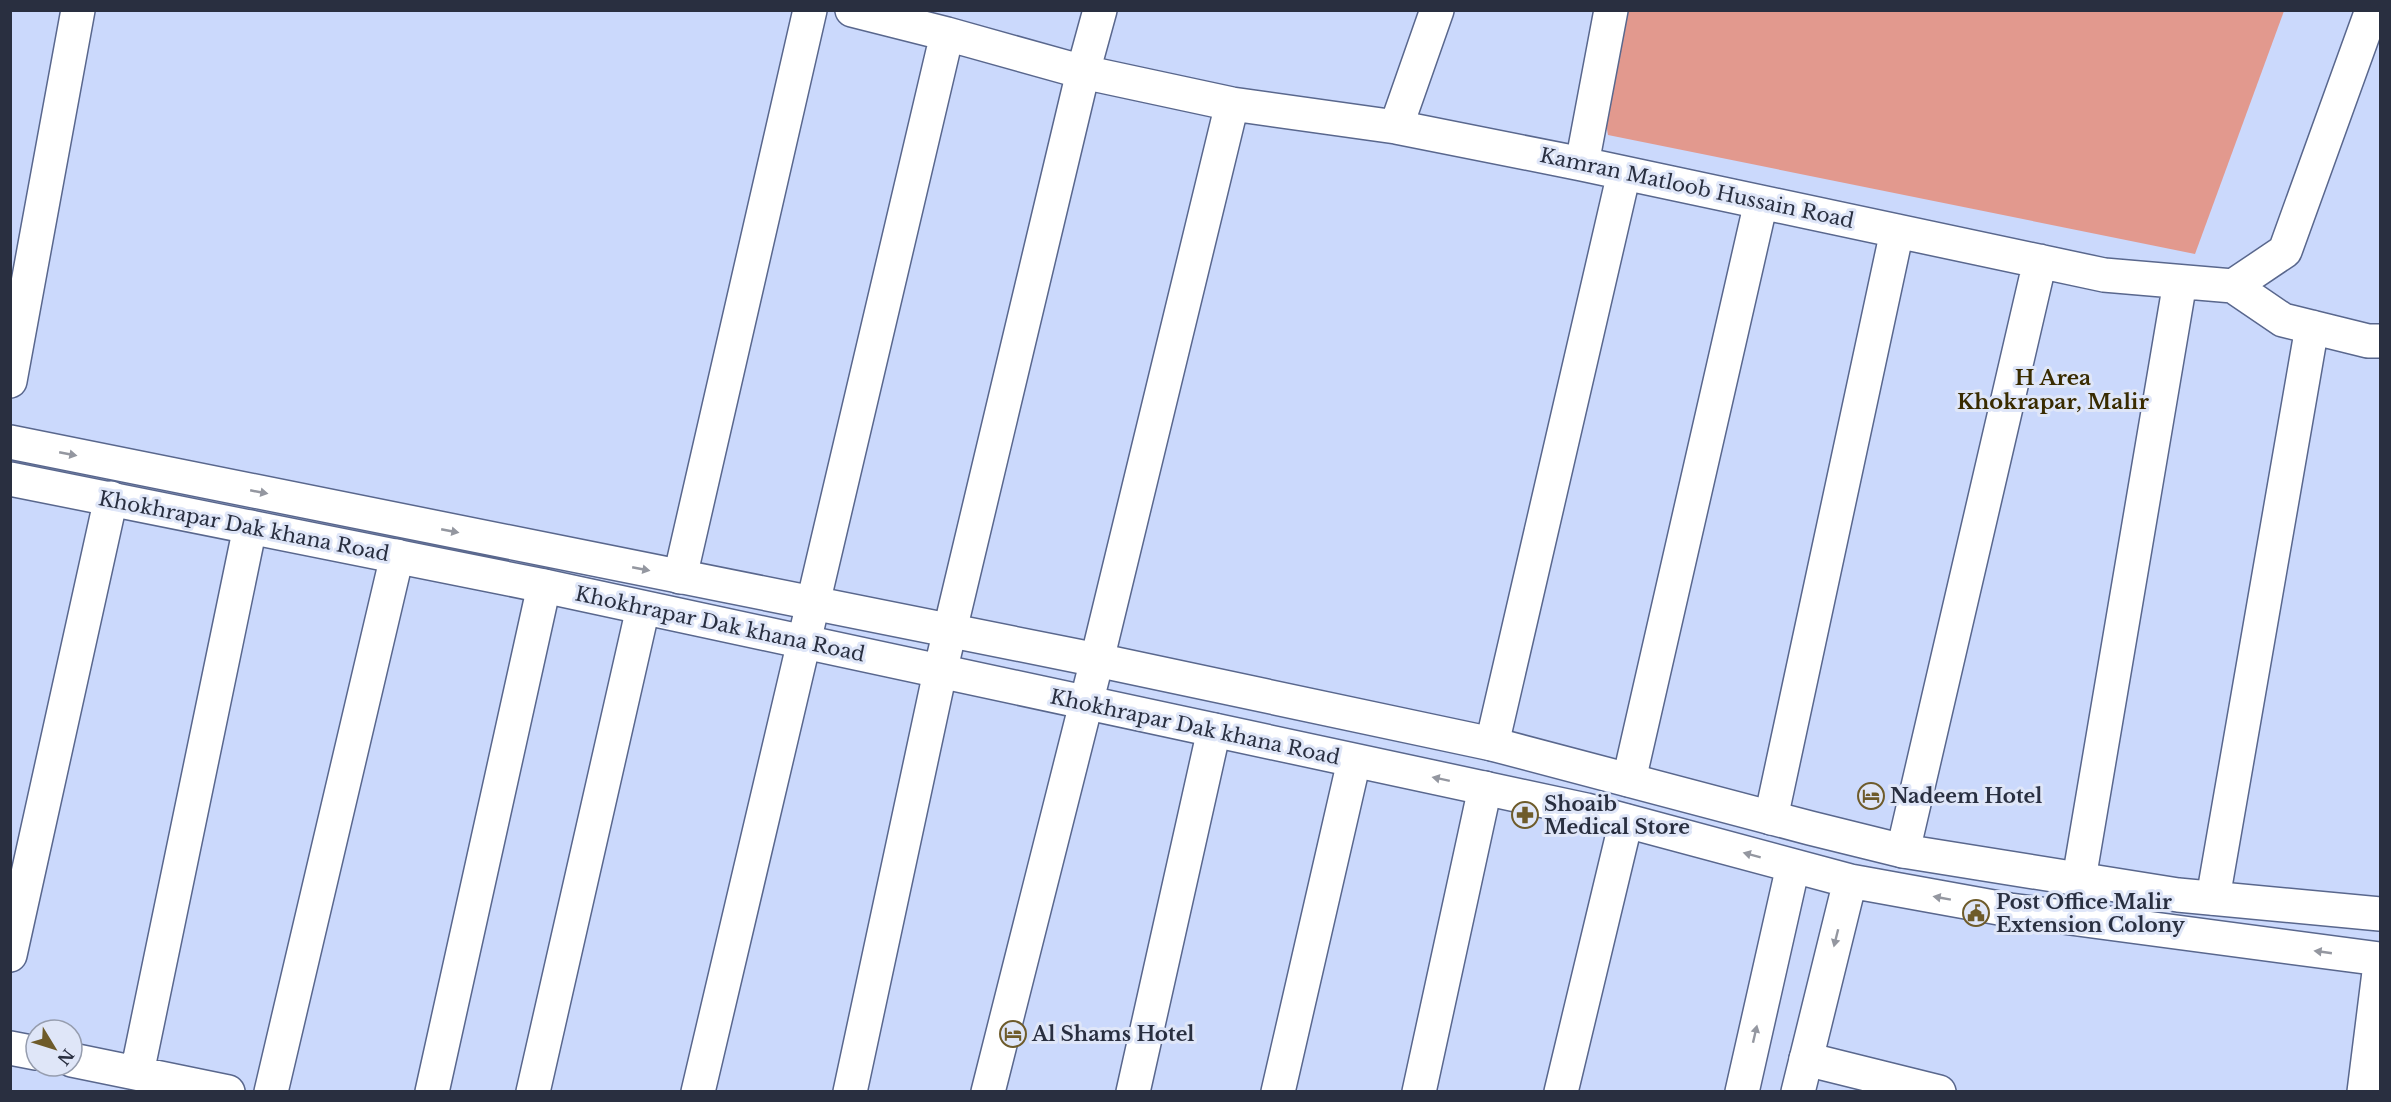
<svg xmlns="http://www.w3.org/2000/svg" width="2391" height="1102" viewBox="0 0 2391 1102" font-family="'Libre Baskerville',serif">
<style>
.pitch{fill:#e2998e}
.lines{fill:none;stroke-linecap:round;stroke-linejoin:round}
.minor-casing{stroke:#59678d;stroke-width:36}
.tertiary-casing{stroke:#59678d;stroke-width:36}
.minor{stroke:#fff;stroke-width:33}
.tertiary{stroke:#fff;stroke-width:33}
.oneway{fill:#9497a0}
.labels{text-anchor:middle;dominant-baseline:central;stroke-width:6;stroke-linejoin:round;paint-order:stroke}
.street-label{font-size:20px;fill:#292f40;stroke:#dfe6f8}
.poi-label{font-size:20px;font-weight:bold;fill:#292f40;stroke:#dfe6f8;text-anchor:start}
.neighbourhood-label{font-size:21px;font-weight:bold;fill:#392b00;stroke:#dfe6f8}
</style>
<rect width="100%" height="100%" fill="#cbd9fc"/>
<path class="pitch" d="M 1622,11 L 2284,11 L 2195,254 L 1608,135 L 1603,107 Z"/>
<g class="lines">
<defs>
<path id="minor" d="M 852,10 L 947,34 L 1083,72 L 1232,104 L 1396,127 L 1582,164 L 2104,275 L 2233,286 L 2285,251 L 2372,10
M 1396,127 L 1437,10
M 1582,164 L 1611,10
M 2233,286 L 2283,320 L 2368,341 L 2380,341
M 10,381 L 78,10
M 680,577 L 810,10
M 1492,744 L 1624,173
M 1629,780 L 1761,202
M 1771,818 L 1897,231
M 1903,851 L 2040,261
M 2079,879 L 2180,282
M 2213,898 L 2312,327
M 10,955 L 111,498
M 10,1048 L 36,1053
M 1806,1059 L 1939,1092
M 72,1060 L 228,1092
M 137,1073 L 250,527
M 271,1092 L 397,556
M 432,1092 L 544,586
M 533,1092 L 643,608
M 698,1092 L 947,34
M 850,1092 L 940,672 L 1083,72 L 1100,10
M 988,1092 L 1097,660 L 1232,104
M 1133,1092 L 1214,730
M 1278,1092 L 1354,761
M 1419,1092 L 1485,788
M 1561,1092 L 1626,821
M 2364,1092 L 2380,964"/>
<path id="tertiary" d="M 10,442 L 1097,660 L 1492,744 L 1810,828 L 1903,851 L 2178,895 L 2380,914
M 10,479 L 544,586 L 1586,810 L 1850,881 L 2010,910 L 2380,959
M 1742,1092 L 1793,866
M 1798,1092 L 1850,881"/>
</defs>
<use href="#minor" class="minor-casing"/>
<use href="#tertiary" class="tertiary-casing"/>
<use href="#minor" class="minor"/>
<use href="#tertiary" class="tertiary"/>
</g>
<defs><path id="oneway-solid" d="M-6-.8H1V-3.2L6.5 0L1 3.2V.8H-6Z" transform="scale(1.5)"/></defs>
<g class="oneway">
<use href="#oneway-solid" transform="translate(68 454) rotate(11)"/>
<use href="#oneway-solid" transform="translate(259 492) rotate(11)"/>
<use href="#oneway-solid" transform="translate(450 531) rotate(11)"/>
<use href="#oneway-solid" transform="translate(641 569) rotate(11)"/>
<use href="#oneway-solid" transform="translate(1441 779) rotate(-168)"/>
<use href="#oneway-solid" transform="translate(1752 855) rotate(-165)"/>
<use href="#oneway-solid" transform="translate(1942 898) rotate(-170)"/>
<use href="#oneway-solid" transform="translate(1836 938) rotate(104)"/>
<use href="#oneway-solid" transform="translate(2323 952) rotate(-172)"/>
<use href="#oneway-solid" transform="translate(1755 1034) rotate(-77)"/>
</g>
<defs>
<symbol id="hotel-ring" viewBox="-11 -11 22 22"><circle r="9.5" fill="#dfe6f8" stroke="#6e5b2a" stroke-width="1.5"/><path d="M-6-4.5h1.5V1H6V5H4.5V3h-9V5H-6ZM-4 0a1.8 1.8 0 1 1 3.6 0ZM.5 0V-2.5h3Q6-2.5 6 0Z" fill="#6e5b2a"/></symbol>
<symbol id="pharmacy-ring" viewBox="-11 -11 22 22"><circle r="9.5" fill="#dfe6f8" stroke="#6e5b2a" stroke-width="1.5"/><path d="M-2-6h4v4h4v4h-4v4h-4v-4h-4v-4h4Z" fill="#6e5b2a"/></symbol>
<symbol id="civic-ring" viewBox="-11 -11 22 22"><circle r="9.5" fill="#dfe6f8" stroke="#6e5b2a" stroke-width="1.5"/><path d="M-.6-6.5H3V-4.5H.6V-3L4-1V1h2V6H-6V1h2V-1L-.6-3ZM-1.2 2.5V6h2.4V2.5Z" fill="#6e5b2a"/></symbol>
</defs>
<g fill-rule="evenodd">
<use href="#hotel-ring" x="1856" y="781" width="30" height="30"/>
<use href="#pharmacy-ring" x="1510" y="800" width="30" height="30"/>
<use href="#civic-ring" x="1961" y="898" width="30" height="30"/>
<use href="#hotel-ring" x="998" y="1019" width="30" height="30"/>
</g>
<g class="labels">
<g class="street-label">
<text transform="translate(1697 188) rotate(12)">Kamran Matloob Hussain Road</text>
<text transform="translate(244 526) rotate(11)">Khokhrapar Dak khana Road</text>
<text transform="translate(720 624) rotate(12)">Khokhrapar Dak khana Road</text>
<text transform="translate(1195 727) rotate(12)">Khokhrapar Dak khana Road</text>
</g>
<g class="poi-label">
<text x="1890" y="796">Nadeem Hotel</text>
<text x="1544" y="804">Shoaib<tspan x="1544" dy="23">Medical Store</tspan></text>
<text x="1996" y="902">Post Office Malir<tspan x="1996" dy="23">Extension Colony</tspan></text>
<text x="1032" y="1034">Al Shams Hotel</text>
</g>
<g class="neighbourhood-label">
<text x="2053" y="378">H Area<tspan x="2053" dy="24">Khokrapar, Malir</tspan></text>
</g>
</g>
<rect width="2391" height="1102" fill="none" stroke="#292f40" stroke-width="24"/>
<g transform="translate(54 1048) rotate(128)"><circle r="28" fill="#dfe6f8" stroke="#969dae" stroke-width="1.5"/>
<path d="M0-4.5L10 22L0 15L-10 22Z" fill="#6e5b2a"/>
<text y="-9" font-size="16" font-weight="bold" text-anchor="middle" fill="#292f40">N</text>
</g>
</svg>
